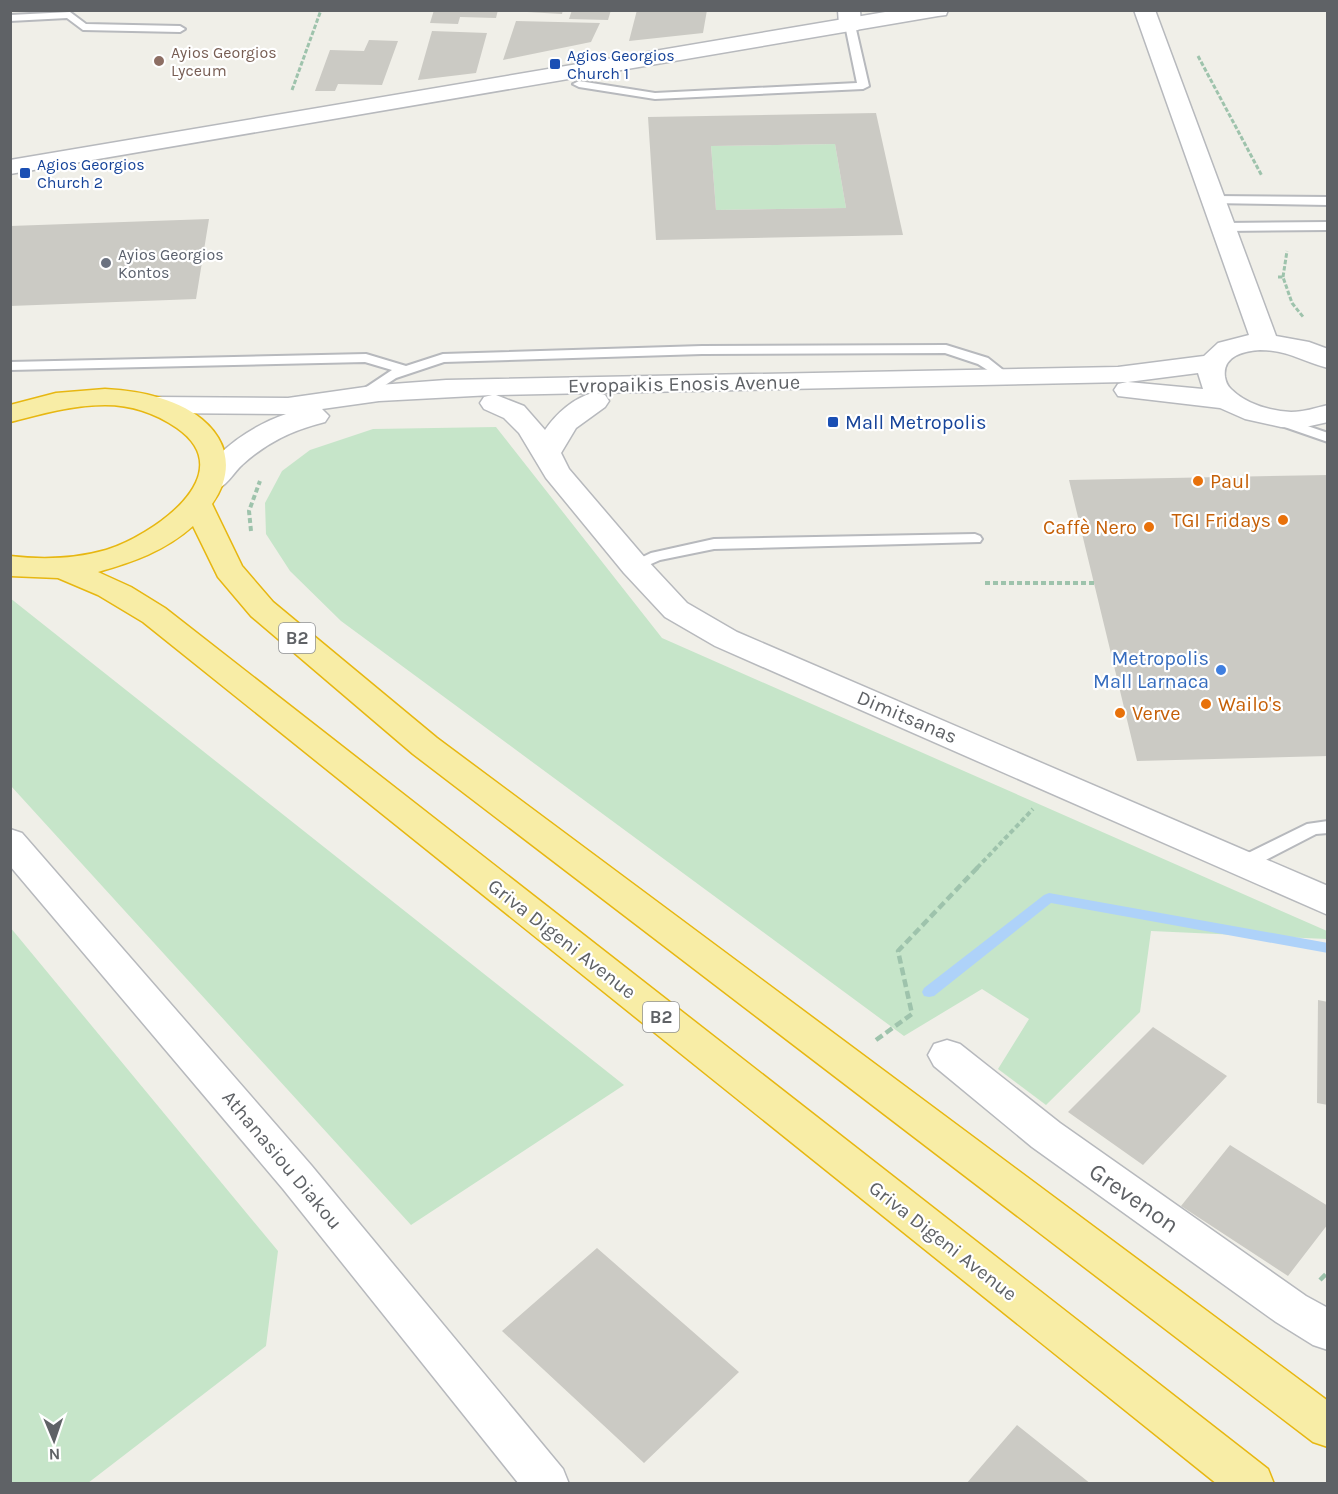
<svg xmlns="http://www.w3.org/2000/svg" width="1338" height="1494" viewBox="0 0 1338 1494" font-family="Karla,sans-serif">
<style>
.green{fill:#c6e5c9}
.lines{fill:none;stroke-linecap:round;stroke-linejoin:round}
.stream{fill:#aed2f9;fill-rule:evenodd}
.building{fill:#cbcac4;fill-rule:evenodd}
.service-casing{stroke:#b7b9bd;stroke-width:4}
.minor-casing{stroke:#b7b9bd;stroke-width:3}
.tertiary-casing{stroke:#b7b9bd;stroke-width:3}
.trunk-casing{stroke:#e7b711;stroke-width:3}
.path-far2{stroke:#9ec3ac;stroke-width:3;stroke-dasharray:4.5 2;stroke-linecap:butt}
.path-far1{stroke:#9ec3ac;stroke-width:4;stroke-dasharray:5 3;stroke-linecap:butt}
.path{stroke:#9ec3ac;stroke-width:4.5;stroke-dasharray:8 4;stroke-linecap:butt}
.service{fill:#fff;fill-rule:evenodd}
.minor{fill:#fff;fill-rule:evenodd}
.tertiary{fill:#fff;fill-rule:evenodd}
.trunk{fill:#f8eda6;fill-rule:evenodd}
.education-dot{fill:#8d6e63;stroke:#fff;stroke-width:2}
.transit-dot{fill:#1a4fb4;stroke:#fff;stroke-width:2}
.worship-dot{fill:#6b7280;stroke:#fff;stroke-width:2}
.food-dot{fill:#e8710a;stroke:#fff;stroke-width:2}
.shop-dot{fill:#3f7fe0;stroke:#fff;stroke-width:2}
.labels{text-anchor:middle;dominant-baseline:central;stroke-width:4.5;stroke-linejoin:round;paint-order:stroke}
.far-education-label{font-size:16px;fill:#785e54;stroke:#fff;text-anchor:start}
.far-transit-label{font-size:16px;fill:#164399;stroke:#fff;text-anchor:start}
.far-worship-label{font-size:16px;fill:#5b616d;stroke:#fff;text-anchor:start}
.shield{fill:#fff;stroke:#8f9194;stroke-width:1.5}
.shield-label{font-size:18px;font-weight:bold;fill:#5f6266}
.street-label{font-size:20px;fill:#5f6266;stroke:#fff}
.transit-label{font-size:20px;fill:#164399;stroke:#fff;text-anchor:start}
.food-label{font-size:20px;fill:#c56008;stroke:#fff;text-anchor:start}
.shop-label{font-size:20px;fill:#366cbe;stroke:#fff;text-anchor:end}
.near-street-label{font-size:24px;fill:#5f6266;stroke:#fff}
</style>
<rect width="100%" height="100%" fill="#f0efe8"/>
<path class="green" d="M 835,144 L 846,208 L 716,210 L 711,146 Z
M 496,427 L 662,638 L 1327,931 L 1327,939 L 1151,931 L 1140,1012 L 1046,1105 L 998,1069 L 1029,1019 L 982,989 L 904,1036 L 341,621 L 290,571 L 266,534 L 265,503 L 282,471 L 310,450 L 373,429 Z
M 10,598 L 624,1085 L 411,1225 L 11,786 Z
M 10,927 L 278,1251 L 266,1346 L 88,1483 L 11,1483 Z"/>
<g class="lines">
<path class="stream" d="M 1049,893 L 1328,943 L 1328,953 L 1051,903 L 934,996 L 929,997 L 924,996 L 922,992 L 924,988 L 1044,895 Z"/>
</g>
<path class="building" d="M 434,10 L 498,10 L 496,18 L 460,17 L 458,24 L 430,23 Z
M 527,10 L 563,10 L 562,14 L 527,12 Z
M 572,10 L 611,10 L 608,20 L 569,19 Z
M 637,10 L 707,10 L 703,33 L 629,41 Z
M 516,21 L 600,23 L 591,42 L 503,60 Z
M 432,31 L 487,33 L 476,73 L 418,80 Z
M 369,40 L 398,41 L 382,85 L 338,84 L 335,91 L 315,91 L 330,50 L 364,51 Z
M 876,113 L 903,235 L 656,240 L 648,117 ZM 835,144 L 846,208 L 716,210 L 711,146 Z
M 209,219 L 196,299 L 10,306 L 10,226 Z
M 1328,475 L 1328,756 L 1137,761 L 1069,480 Z
M 1318,1000 L 1328,1002 L 1328,1105 L 1317,1103 Z
M 1153,1027 L 1227,1076 L 1143,1165 L 1068,1112 Z
M 1230,1145 L 1328,1206 L 1328,1224 L 1288,1276 L 1181,1206 Z
M 597,1248 L 739,1372 L 644,1463 L 502,1331 Z
M 1017,1425 L 1091,1484 L 966,1484 Z"/>
<g class="lines">
<defs>
<path id="service" d="M 70,12 L 86,24 L 180,26 L 185,29 L 180,32 L 83,30 L 67,18 L 10,21 L 10,15 Z
M 850,22 L 855,25 L 869,86 L 863,89 L 655,99 L 579,87 L 573,84 L 579,81 L 655,93 L 857,83 L 845,25 Z
M 1214,196 L 1328,197 L 1328,205 L 1210,203 L 1210,197 Z
M 1328,222 L 1328,230 L 1224,231 L 1218,227 L 1224,223 Z
M 946,345 L 988,358 L 1012,377 L 1005,381 L 978,364 L 945,353 L 702,354 L 444,362 L 396,378 L 364,399 L 359,398 L 357,395 L 359,392 L 392,370 L 365,362 L 10,370 L 10,362 L 366,354 L 406,366 L 443,354 L 702,346 Z
M 1281,417 L 1328,433 L 1328,442 L 1276,424 L 1274,421 L 1276,418 Z
M 975,534 L 980,536 L 982,539 L 980,542 L 714,549 L 660,560 L 635,571 L 627,566 L 630,563 L 651,553 L 714,539 Z
M 1328,821 L 1328,833 L 1316,834 L 1250,868 L 1244,870 L 1238,868 L 1235,863 L 1238,858 L 1307,824 Z"/>
<path id="minor" d="M 838,10 L 860,10 L 861,25 L 858,30 L 850,31 L 842,30 L 839,25 Z
M 1134,10 L 1155,10 L 1276,336 L 1309,342 L 1328,349 L 1328,368 C 1303,362 1289,350 1260,350 C 1244,351 1222,356 1225,377 C 1226,382 1227,385 1231,389 C 1246,404 1270,411 1291,412 C 1304,412 1315,408 1328,405 L 1328,422 L 1301,428 L 1281,427 L 1245,419 L 1220,408 L 1118,396 L 1114,390 L 1118,384 L 1127,382 L 597,393 L 605,395 L 609,401 L 605,407 L 576,428 L 561,453 L 569,469 L 646,559 L 687,603 L 737,632 L 1328,886 L 1328,915 L 715,646 L 665,617 L 624,573 L 546,478 L 519,433 L 504,418 L 484,409 L 480,403 L 484,397 L 492,395 L 379,401 L 322,409 L 329,416 L 325,422 C 293,430 267,442 242,465 C 235,471 228,484 219,488 C 213,491 207,489 201,487 L 197,481 C 217,450 251,426 286,414 L 155,413 L 145,411 L 141,405 L 145,399 L 155,397 L 288,398 L 379,385 L 446,380 L 1118,367 L 1204,356 L 1218,343 L 1249,335 ZM 1198,373 L 1203,389 L 1128,382 ZM 593,393 C 573,398 556,414 545,430 L 524,406 L 496,395 Z
M 10,829 L 22,833 L 311,1165 L 563,1469 L 569,1484 L 519,1484 L 283,1189 L 10,866 Z
M 947,1040 L 960,1044 L 1060,1123 L 1306,1296 L 1328,1308 L 1328,1350 L 1313,1345 L 1276,1322 L 1032,1147 L 934,1066 L 928,1055 L 934,1044 Z"/>
<path id="tertiary" d="M 897,10 L 948,10 L 946,15 L 938,16 L 10,174 L 10,160 Z"/>
<path id="trunk" d="M 105,389 C 124,390 142,392 160,398 C 211,413 247,454 212,504 L 242,566 L 273,602 L 437,738 L 1328,1401 L 1328,1447 L 1313,1442 L 413,754 L 251,616 L 218,577 L 193,526 C 165,551 133,562 98,572 L 131,587 L 165,608 L 1268,1469 L 1274,1484 L 1217,1484 L 143,622 L 98,595 L 58,578 L 10,576 L 10,556 C 43,560 74,559 106,550 C 149,537 244,475 177,428 C 155,413 132,405 105,405 C 72,405 42,414 10,422 L 10,405 L 56,393 Z"/>
</defs>
<use href="#service" class="service-casing"/>
<use href="#minor" class="minor-casing"/>
<use href="#tertiary" class="tertiary-casing"/>
<use href="#trunk" class="trunk-casing"/>
<path class="path-far2" d="M 1198,56 L 1262,176
M 292,90 L 321,10
M 1278,277 L 1283,277 L 1292,303 L 1304,318
M 1283,277 L 1287,251"/>
<path class="path-far1" d="M 251,531 L 249,511 L 260,481
M 985,583 L 1094,583
M 977,868 L 1033,809"/>
<path class="path" d="M 876,1040 L 912,1014 L 898,951 L 978,867
M 1320,1280 L 1328,1272"/>
<use href="#service" class="service"/>
<use href="#minor" class="minor"/>
<use href="#tertiary" class="tertiary"/>
<use href="#trunk" class="trunk"/>
</g>
<circle class="education-dot" cx="159" cy="61" r="6"/>
<g class="transit-dot">
<rect x="549" y="58" width="12" height="12" rx="3"/>
<rect x="19" y="167" width="12" height="12" rx="3"/>
<rect x="827" y="416" width="12" height="12" rx="3"/>
</g>
<circle class="worship-dot" cx="106" cy="263" r="6"/>
<g class="food-dot">
<circle cx="1198" cy="481" r="6"/>
<circle cx="1283" cy="520" r="6"/>
<circle cx="1149" cy="527" r="6"/>
<circle cx="1206" cy="704" r="6"/>
<circle cx="1120" cy="713" r="6"/>
</g>
<circle class="shop-dot" cx="1221" cy="670" r="6"/>
<g class="labels">
<g class="far-education-label">
<text x="171" y="52">Ayios Georgios<tspan x="171" dy="18">Lyceum</tspan></text>
</g>
<g class="far-transit-label">
<text x="567" y="55">Agios Georgios<tspan x="567" dy="18">Church 1</tspan></text>
<text x="37" y="164">Agios Georgios<tspan x="37" dy="18">Church 2</tspan></text>
</g>
<g class="far-worship-label">
<text x="118" y="254">Ayios Georgios<tspan x="118" dy="18">Kontos</tspan></text>
</g>
<g class="shield">
<rect x="279" y="623" width="36" height="30" rx="4.5"/>
<rect x="643" y="1002" width="36" height="30" rx="4.5"/>
</g>
<g class="shield-label">
<text x="297" y="638">B2</text>
<text x="661" y="1017">B2</text>
</g>
<g class="street-label">
<text transform="translate(684 384) rotate(-1)">Evropaikis Enosis Avenue</text>
<text transform="translate(907 717) rotate(23)">Dimitsanas</text>
<text transform="translate(562 939) rotate(38)">Griva Digeni Avenue</text>
<text transform="translate(282 1160) rotate(50)">Athanasiou Diakou</text>
<text transform="translate(943 1241) rotate(38)">Griva Digeni Avenue</text>
</g>
<g class="transit-label">
<text x="845" y="422">Mall Metropolis</text>
</g>
<g class="food-label">
<text x="1210" y="481">Paul</text>
<text x="1271" y="520" text-anchor="end">TGI Fridays</text>
<text x="1137" y="527" text-anchor="end">Caffè Nero</text>
<text x="1218" y="704">Wailo's</text>
<text x="1132" y="713">Verve</text>
</g>
<g class="shop-label">
<text x="1209" y="658">Metropolis<tspan x="1209" dy="23">Mall Larnaca</tspan></text>
</g>
<g class="near-street-label">
<text transform="translate(1134 1198) rotate(35)">Grevenon</text>
</g>
</g>
<rect width="1338" height="1494" fill="none" stroke="#5f6266" stroke-width="24"/>
<g transform="translate(54 1440) rotate(178)" stroke="#ffffff" stroke-width="4.5" paint-order="stroke">
<path d="M0-4.5L10 22L0 15L-10 22Z" fill="#5f6266"/>
<text y="-9" font-size="16" font-weight="bold" text-anchor="middle" fill="#5f6266">N</text>
</g>
</svg>
